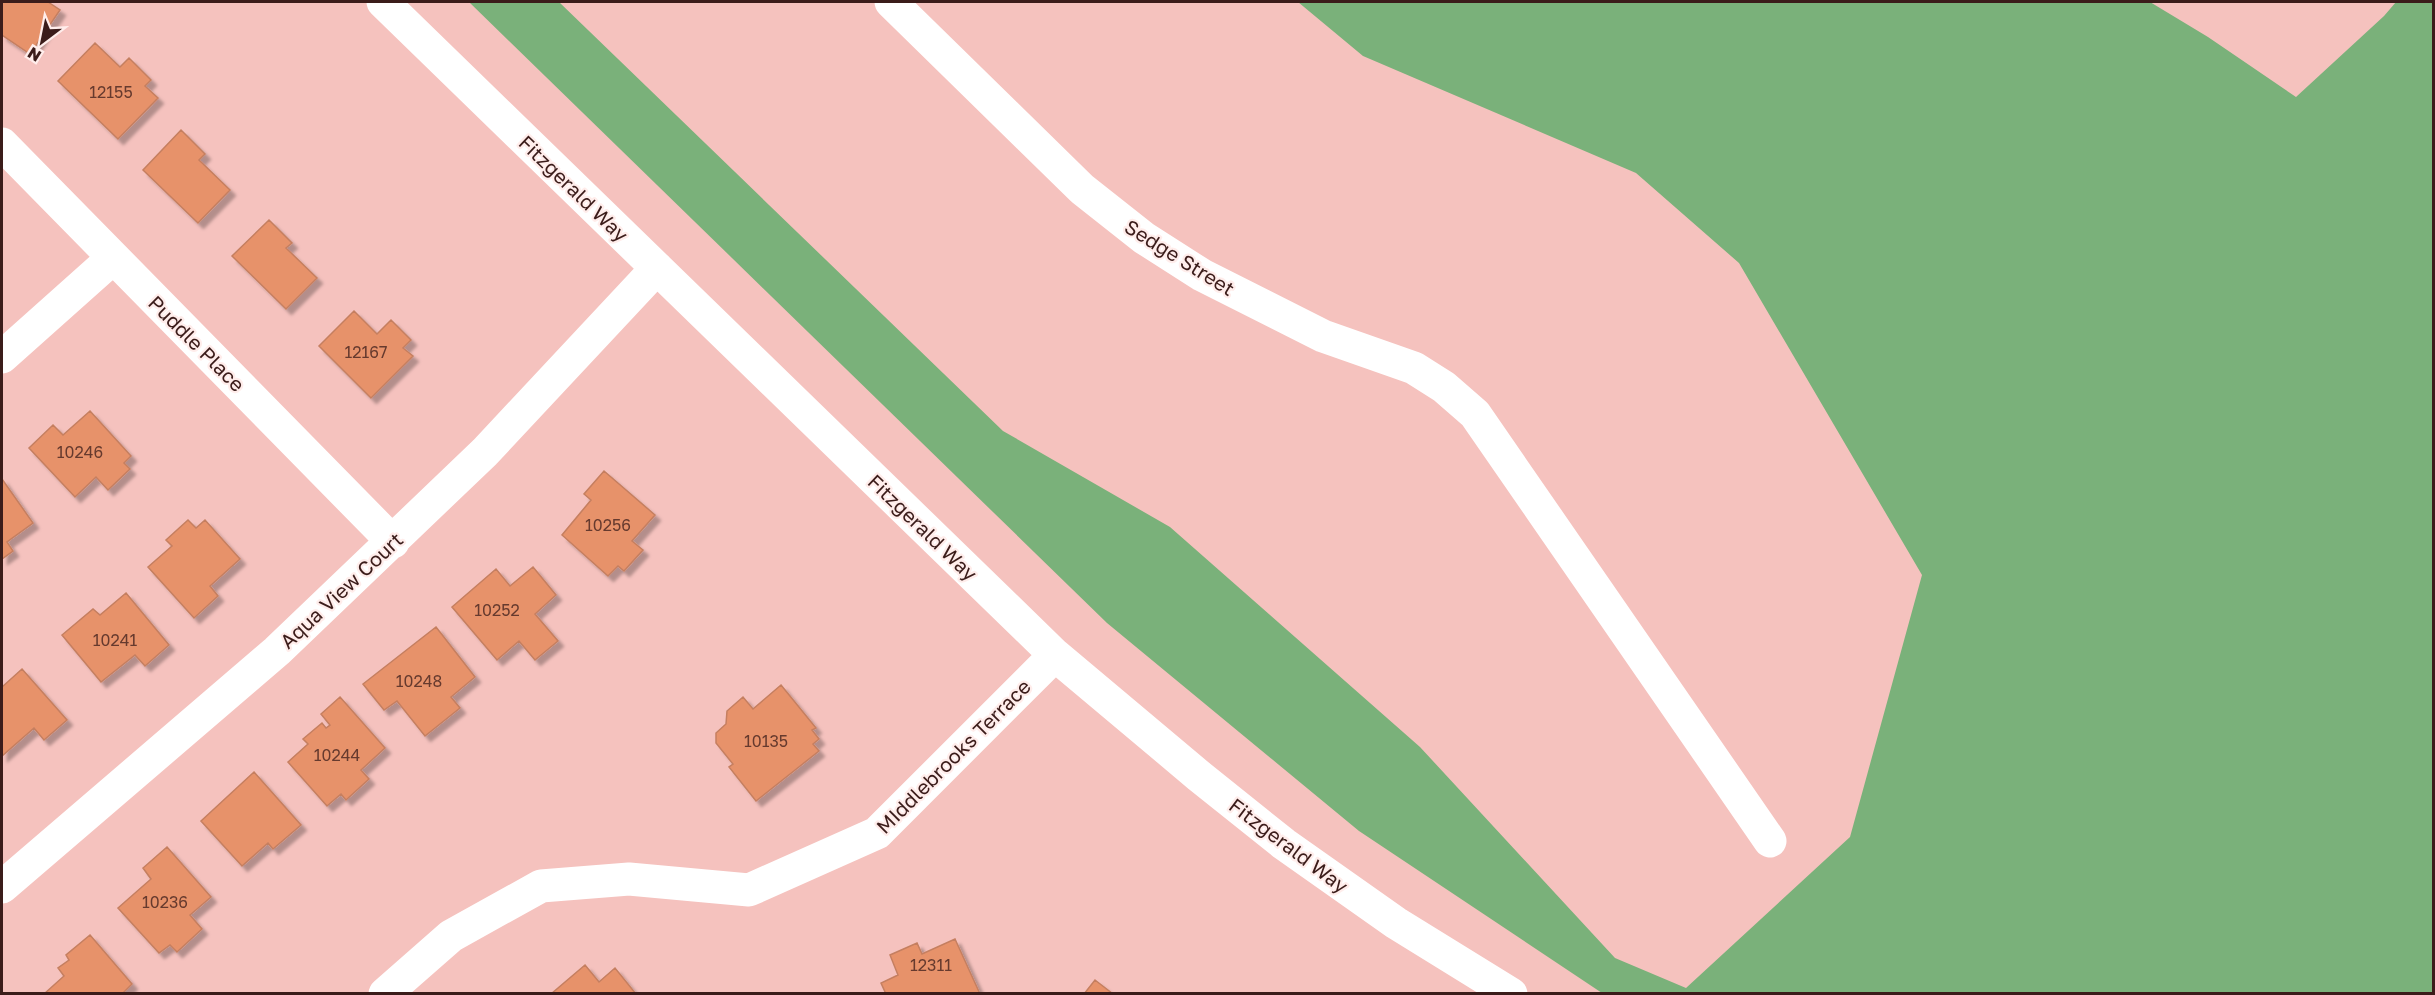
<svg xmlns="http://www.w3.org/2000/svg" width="2435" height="995" viewBox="0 0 2435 995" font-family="'Golos Text',sans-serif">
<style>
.green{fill:#7ab17a}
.building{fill:#e7926b;stroke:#c57f60;stroke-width:1.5;filter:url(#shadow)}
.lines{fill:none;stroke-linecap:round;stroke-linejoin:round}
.minor{stroke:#fff;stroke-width:33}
.labels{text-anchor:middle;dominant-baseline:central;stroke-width:4.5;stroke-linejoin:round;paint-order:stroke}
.number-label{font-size:16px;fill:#663a2e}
.street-label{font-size:20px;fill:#3b1c1a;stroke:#ffedeb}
</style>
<defs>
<filter id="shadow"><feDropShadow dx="5.5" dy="5.5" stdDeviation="1.5" flood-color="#0004"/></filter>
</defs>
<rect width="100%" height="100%" fill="#f5c2be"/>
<path class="green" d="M 469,2 L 559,2 L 1003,431 L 1170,527 L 1420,747 L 1615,958 L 1686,988 L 1850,837 L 1922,575 L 1739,263 L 1636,173 L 1363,56 L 1298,2 L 2150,2 L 2208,37 L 2296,97 L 2384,16 L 2396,2 L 2433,2 L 2433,993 L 1602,993 L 1359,831 L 1107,623 Z"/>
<path class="building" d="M 2,2 L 48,2 L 60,10 L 30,54 L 2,35 Z
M 95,43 L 120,67 L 129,58 L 151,80 L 145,86 L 158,98 L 118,139 L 58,81 Z
M 181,130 L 205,154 L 199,160 L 230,190 L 198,223 L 143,170 Z
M 269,220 L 292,243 L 286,248 L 317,278 L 286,309 L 232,256 Z
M 354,311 L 377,334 L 391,320 L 411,340 L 403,348 L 413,356 L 371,398 L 319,346 Z
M 90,411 L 131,456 L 124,463 L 130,469 L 108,490 L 96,477 L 75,497 L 29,448 L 53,425 L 63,435 Z
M 604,471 L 655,515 L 632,541 L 643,550 L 624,571 L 618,566 L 608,576 L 562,535 L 591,500 L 584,494 Z
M 2,479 L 33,523 L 7,542 L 13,551 L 2,559 Z
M 188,520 L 196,528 L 205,520 L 240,559 L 210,586 L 218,596 L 194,618 L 148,567 L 172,546 L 166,540 Z
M 533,567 L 556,595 L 535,614 L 558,641 L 535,660 L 519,641 L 497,660 L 452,607 L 496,569 L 510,586 Z
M 126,593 L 169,645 L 145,666 L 135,655 L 101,682 L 62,635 L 93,609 L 100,615 Z
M 436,627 L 475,677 L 451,697 L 460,708 L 425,736 L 397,701 L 384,710 L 363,684 Z
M 22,669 L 67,720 L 44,740 L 34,728 L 2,756 L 2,687 Z
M 781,685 L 816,728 L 812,730 L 819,739 L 813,744 L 819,751 L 756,801 L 729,767 L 733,764 L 716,743 L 716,733 L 726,724 L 727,711 L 743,697 L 753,709 Z
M 340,697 L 385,748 L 361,770 L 369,779 L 346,800 L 341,794 L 327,806 L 288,762 L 308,744 L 303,739 L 322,723 L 326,728 L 330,725 L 321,714 Z
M 254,772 L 301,825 L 273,849 L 268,843 L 242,866 L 201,821 Z
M 167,847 L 211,897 L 190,915 L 202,929 L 177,952 L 170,945 L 159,953 L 118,908 L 151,879 L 143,868 Z
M 90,935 L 132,984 L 122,994 L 44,994 L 64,976 L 58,968 L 69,960 L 66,955 Z
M 955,939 L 980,994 L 886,994 L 881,983 L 898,975 L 890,955 L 917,943 L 922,954 Z
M 585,965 L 599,982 L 615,968 L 636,994 L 551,994 Z
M 1095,980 L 1113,994 L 1084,994 Z"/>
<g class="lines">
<path class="minor" d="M 383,2 L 1055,655 L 1199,776 L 1284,844 L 1396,923 L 1511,994
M 891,2 L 1082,189 L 1144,238 L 1202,275 L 1323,336 L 1414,368 L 1444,387 L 1475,414 L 1770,841
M 2,144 L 393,542
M 2,357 L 113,258
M 2,887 L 277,651 L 485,452 L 657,268
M 385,994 L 451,936 L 541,886 L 629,879 L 749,890 L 877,833 L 1055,655"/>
</g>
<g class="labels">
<g class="number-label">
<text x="111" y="92">12155</text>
<text x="366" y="352">12167</text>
<text x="80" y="452">10246</text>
<text x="608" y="525">10256</text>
<text x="497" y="610">10252</text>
<text x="115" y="640">10241</text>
<text x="419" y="681">10248</text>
<text x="766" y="741">10135</text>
<text x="337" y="755">10244</text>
<text x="165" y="902">10236</text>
<text x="931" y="965">12311</text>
</g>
<g class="street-label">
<text transform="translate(574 188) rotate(44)">Fitzgerald Way</text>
<text transform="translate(1180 257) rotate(32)">Sedge Street</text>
<text transform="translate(197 343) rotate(45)">Puddle Place</text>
<text transform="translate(923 527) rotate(44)">Fitzgerald Way</text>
<text transform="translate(341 590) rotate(-43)">Aqua View Court</text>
<text transform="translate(953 756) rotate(-45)">MIddlebrooks Terrace</text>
<text transform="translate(1289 845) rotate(37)">Fitzgerald Way</text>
</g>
</g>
<rect width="2435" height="995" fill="none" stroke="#3b1c1a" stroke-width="6"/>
<g transform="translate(42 42) rotate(212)" stroke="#ffedeb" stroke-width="4.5" paint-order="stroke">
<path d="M0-4.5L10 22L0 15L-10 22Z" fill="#3b1c1a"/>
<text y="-9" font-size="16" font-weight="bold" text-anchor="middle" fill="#3b1c1a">N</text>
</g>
</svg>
